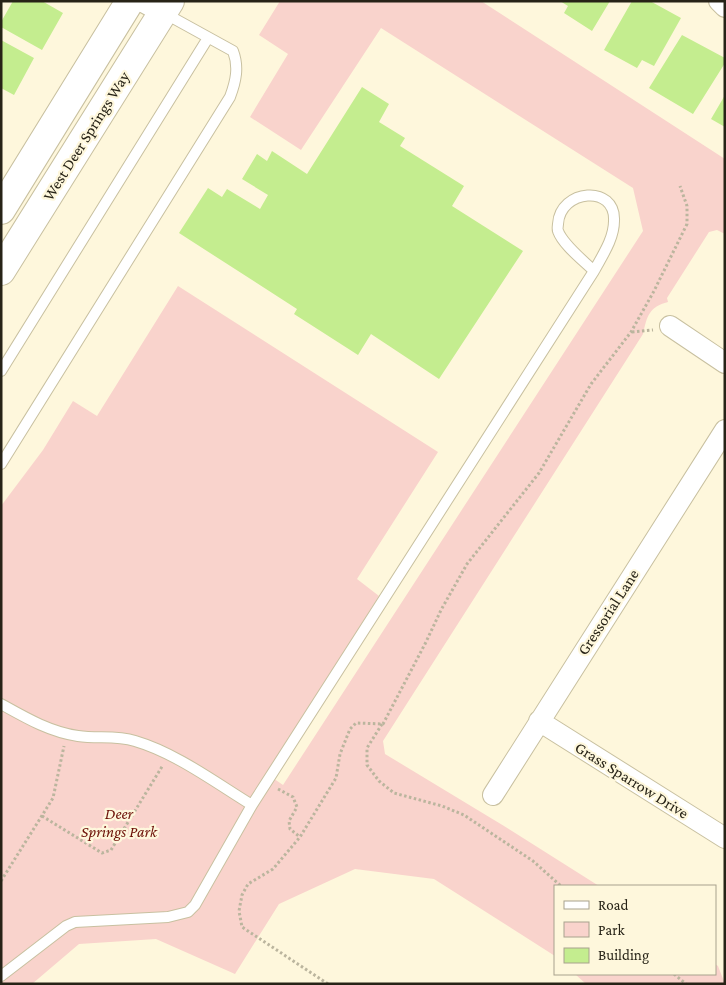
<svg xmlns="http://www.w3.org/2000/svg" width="726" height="985" viewBox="0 0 726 985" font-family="'Crimson Pro',serif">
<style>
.green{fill:#f9d3cc}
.building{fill:#c4ed8f}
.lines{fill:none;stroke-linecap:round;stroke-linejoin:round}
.service-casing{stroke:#c8c0a0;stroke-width:12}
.minor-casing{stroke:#c8c0a0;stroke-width:22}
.secondary-casing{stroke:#c8c0a0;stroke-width:30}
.path{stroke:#bbb59e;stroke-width:3;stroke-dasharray:2.5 2.5;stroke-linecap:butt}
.service{stroke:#fff;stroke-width:10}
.minor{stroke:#fff;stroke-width:20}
.secondary{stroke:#fff;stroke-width:28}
.labels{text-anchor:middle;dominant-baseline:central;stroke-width:4.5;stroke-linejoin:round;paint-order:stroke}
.street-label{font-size:16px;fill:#272317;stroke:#fef7dc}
.park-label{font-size:16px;font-style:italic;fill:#6d1108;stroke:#fef7dc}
</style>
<rect width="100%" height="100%" fill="#fef7dc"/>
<path class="green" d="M 280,1 L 481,1 L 725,159 L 725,234 L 717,230 L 709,232 L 667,298 L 668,302 C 649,307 647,316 643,334 L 383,741 L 385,754 L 504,826 L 599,886 L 555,886 L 555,956 L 434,879 L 355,869 L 279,904 L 235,974 L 156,939 L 79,944 L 32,984 L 1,984 L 1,506 L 43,450 L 73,401 L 97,416 L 178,286 L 438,452 L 357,579 L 379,596 L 267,774 L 283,785 L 643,231 L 633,188 L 381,28 L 301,150 L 250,117 L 288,54 L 259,35 Z
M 715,964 L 718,966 L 725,984 L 586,984 L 575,974 L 715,974 Z"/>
<path class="building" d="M 13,1 L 42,1 L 63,13 L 42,50 L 1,27 L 1,22 Z
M 560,1 L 610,1 L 592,31 L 564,13 L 568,6 Z
M 632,1 L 650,1 L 681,18 L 654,66 L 642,60 L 637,68 L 604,50 Z
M 682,35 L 725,58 L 725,63 L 693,114 L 649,88 Z
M 1,40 L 34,58 L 14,95 L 1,88 Z
M 362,87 L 389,104 L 379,122 L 405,138 L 400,146 L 464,186 L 452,206 L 523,251 L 439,379 L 371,334 L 358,355 L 294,314 L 297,309 L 179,233 L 208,188 L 222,197 L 227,189 L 260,209 L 268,195 L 242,179 L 257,154 L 267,161 L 272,151 L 307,174 Z
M 725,95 L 725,127 L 711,119 Z"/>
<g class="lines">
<defs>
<path id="service" d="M 1,371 L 208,38
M 1,464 L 230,97 C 236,81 239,67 233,51 L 164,13
M 1,704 C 26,718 50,732 78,736 C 97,739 116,735 135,741 C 176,753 216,783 252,805
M 1,976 L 66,926 L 75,922 L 168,917 L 188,912 L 195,905 L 252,805 L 594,271 C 602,256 614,239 614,221 C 616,184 560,189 558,224 C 558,225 557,230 558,231 C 563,245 584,261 594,271"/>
<path id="minor" d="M 141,1 L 163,13
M 719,1 L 725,7
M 670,326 L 725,363
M 539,721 L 725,838
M 493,795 L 725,430"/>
<path id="secondary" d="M 1,210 L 130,1
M 1,271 L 170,1"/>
</defs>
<use href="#service" class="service-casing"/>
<use href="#minor" class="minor-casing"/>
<use href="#secondary" class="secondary-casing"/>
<path class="path" d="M 632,332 L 653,330
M 382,724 L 367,748 L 367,765 L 379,781 L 394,793 L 442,806 L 464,815 L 533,861 L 561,886
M 278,789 L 293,797 L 297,807 L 289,821 L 290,829 L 300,837
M 42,816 L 102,853 L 111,850 L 163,765
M 1,881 L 53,798 L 64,746
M 674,974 L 686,984
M 328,984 L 242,927 L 239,911 L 242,895 L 248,884 L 273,869 L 300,837 L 336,778 L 340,754 L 350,729 L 356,723 L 383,724 L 426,642 L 441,610 L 467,564 L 539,473 L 591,384 L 631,332 L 654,291 L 687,224 L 687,206 L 680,186"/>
<use href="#service" class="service"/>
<use href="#minor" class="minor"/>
<use href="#secondary" class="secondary"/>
</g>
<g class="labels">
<g class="street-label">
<text transform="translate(86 136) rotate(-58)">West Deer Springs Way</text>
<text transform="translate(608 612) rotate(-57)">Gressorial Lane</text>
<text transform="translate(632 780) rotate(32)">Grass Sparrow Drive</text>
</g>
<g class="park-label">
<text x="119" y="813">Deer<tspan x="119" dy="18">Springs Park</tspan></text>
</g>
</g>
<rect width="726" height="985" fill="none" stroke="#272317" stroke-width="5"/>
<rect x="554" y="885" width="162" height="90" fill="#fef7dc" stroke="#a8a28d"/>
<rect x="564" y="901" width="25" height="8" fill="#ffffff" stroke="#a8a28d"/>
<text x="598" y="910" font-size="15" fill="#272317">Road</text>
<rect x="564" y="922" width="25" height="15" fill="#f9d3cc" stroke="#a8a28d"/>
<text x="598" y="935" font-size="15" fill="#272317">Park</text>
<rect x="564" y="948" width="25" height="15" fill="#c4ed8f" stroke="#a8a28d"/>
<text x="598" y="960" font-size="15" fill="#272317">Building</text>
</svg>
